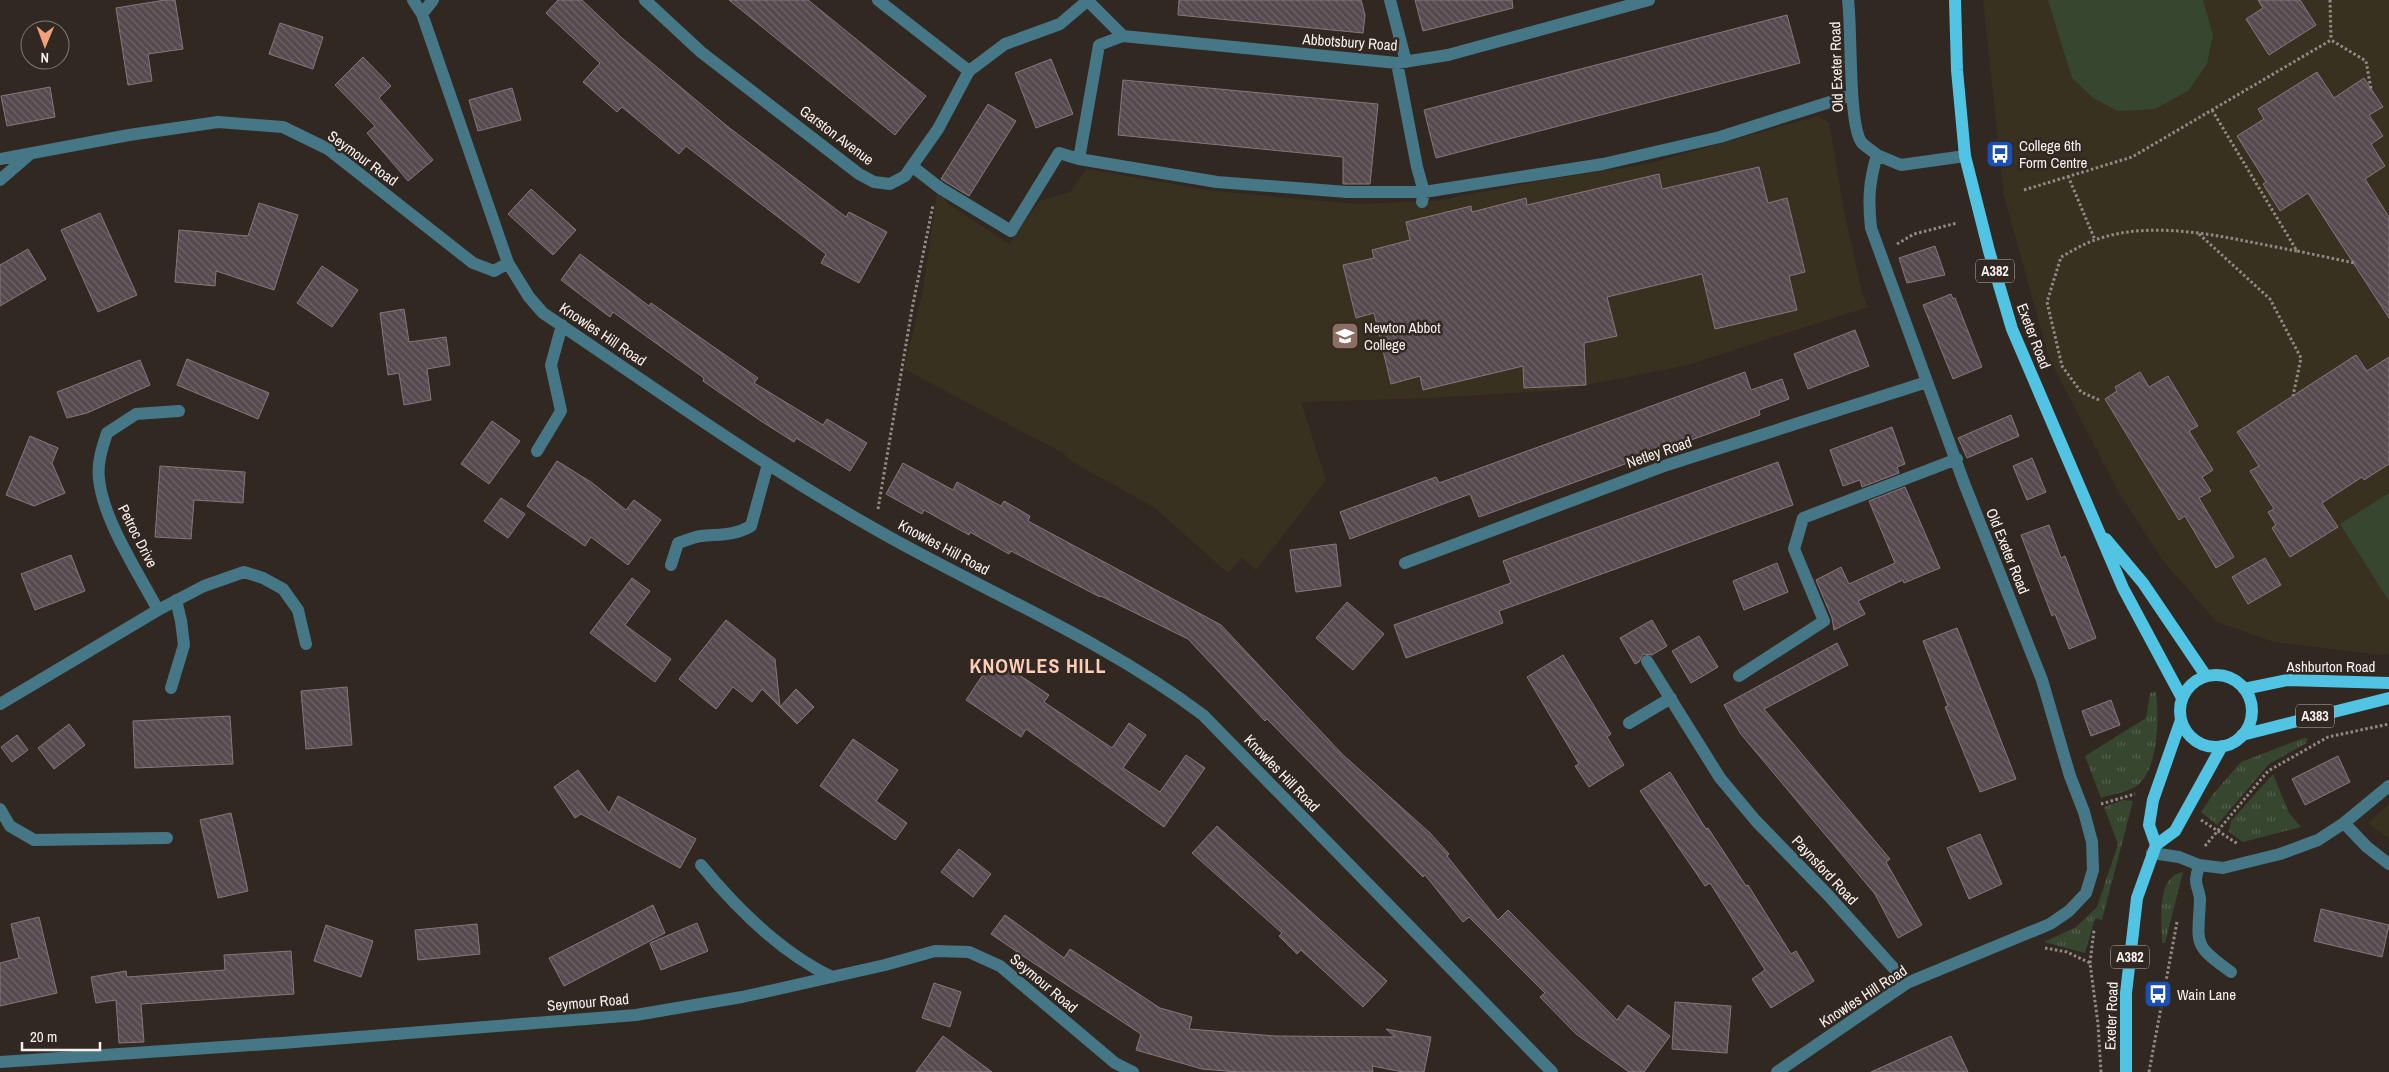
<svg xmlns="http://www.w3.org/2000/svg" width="2389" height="1072" viewBox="0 0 2389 1072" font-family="'Archivo Narrow',sans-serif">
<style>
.education{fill:#393120}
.grass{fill:url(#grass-tufts)}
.park{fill:#36462f}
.building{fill:url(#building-back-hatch);stroke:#85787d}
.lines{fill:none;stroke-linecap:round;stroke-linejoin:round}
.path{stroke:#928a85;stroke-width:3;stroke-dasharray:2.5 2.5;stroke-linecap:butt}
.minor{stroke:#457786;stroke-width:12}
.major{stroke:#51c3e3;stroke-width:12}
.labels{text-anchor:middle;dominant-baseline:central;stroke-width:5;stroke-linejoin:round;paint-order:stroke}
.shield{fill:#322822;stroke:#bcb4b0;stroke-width:1}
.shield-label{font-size:14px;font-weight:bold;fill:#f7f0ed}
.street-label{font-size:15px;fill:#f7f0ed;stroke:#322822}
.poi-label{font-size:15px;fill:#f7f0ed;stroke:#322822;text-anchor:start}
.district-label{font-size:20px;font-weight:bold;letter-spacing:1px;fill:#fbcdb7;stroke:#322822}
</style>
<defs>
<pattern id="grass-tufts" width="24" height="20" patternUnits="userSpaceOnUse" patternTransform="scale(1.25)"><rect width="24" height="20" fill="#36462f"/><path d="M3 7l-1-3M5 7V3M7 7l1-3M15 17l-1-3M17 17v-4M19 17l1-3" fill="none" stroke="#54614d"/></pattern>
<pattern id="building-back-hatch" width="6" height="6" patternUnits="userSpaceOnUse" patternTransform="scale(1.25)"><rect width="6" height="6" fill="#564a4f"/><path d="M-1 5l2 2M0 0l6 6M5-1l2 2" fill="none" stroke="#6f6469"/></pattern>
</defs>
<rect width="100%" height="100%" fill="#322822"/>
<path class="education" d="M 1983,0 L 2389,0 L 2389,654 L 2382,655 L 2274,642 L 2217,622 L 2165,563 L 2119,493 L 2049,358 L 2004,196 Z
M 1818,116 L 1829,122 L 1844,211 L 1862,293 L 1868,307 L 1687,365 L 1561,390 L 1430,398 L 1301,402 L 1326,480 L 1256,570 L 1242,558 L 1228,573 L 1155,508 L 1073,462 L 1063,453 L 904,369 L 923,290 L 937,193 L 945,198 L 948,204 L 1009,244 L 1040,201 L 1070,192 L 1087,169 L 1213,191 L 1356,204 L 1436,201 L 1545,180 L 1648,164 Z
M 2389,804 L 2389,839 L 2368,823 Z"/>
<path class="grass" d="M 2156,692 C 2159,717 2159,767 2138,785 C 2130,792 2112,794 2101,798 L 2085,756 L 2146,718 L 2150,693 Z
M 2304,738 L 2308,739 L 2305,744 L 2269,764 L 2217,825 L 2201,812 L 2214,793 L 2241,762 Z
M 2273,774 L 2289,813 L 2301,827 L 2243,842 L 2229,832 L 2231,821 Z
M 2123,800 L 2133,801 L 2102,920 L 2095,918 L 2085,953 L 2044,942 L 2076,927 L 2097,907 L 2118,844 L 2104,807 Z
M 2183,872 L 2165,943 L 2162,943 C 2162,922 2155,877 2183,872 Z"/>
<path class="park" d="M 2048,0 L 2203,0 L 2213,35 L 2207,64 L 2188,91 L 2155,109 L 2118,111 L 2093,98 L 2072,78 Z
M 2389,493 L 2389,601 L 2340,524 Z"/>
<path class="building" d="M 165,0 L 175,0 L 183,49 L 148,54 L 152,81 L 128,85 L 116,8 Z
M 558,0 L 582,0 L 622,38 L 727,126 L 846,217 L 849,212 L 887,232 L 859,283 L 821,263 L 826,254 L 686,146 L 679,154 L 622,107 L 617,112 L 583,82 L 600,63 L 546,13 Z
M 729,0 L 808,0 L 926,96 L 895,135 Z
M 1179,0 L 1361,0 L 1365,15 L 1363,33 L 1178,15 Z
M 1415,0 L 1512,0 L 1513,8 L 1423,31 Z
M 2258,0 L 2300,0 L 2316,25 L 2269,55 L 2246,19 L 2263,8 Z
M 1787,15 L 1800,63 L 1436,158 L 1424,110 Z
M 280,23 L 323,37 L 313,69 L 269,54 Z
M 363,57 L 391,86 L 379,98 L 433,160 L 408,181 L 367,133 L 375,126 L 335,85 Z
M 1051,59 L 1073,114 L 1036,128 L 1015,73 Z
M 2317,72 L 2334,98 L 2364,78 L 2383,107 L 2369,115 L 2383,136 L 2371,144 L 2385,166 L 2365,179 L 2389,217 L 2389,318 L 2308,193 L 2280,211 L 2263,184 L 2266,182 L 2237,136 L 2264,119 L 2258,109 Z
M 1123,80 L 1378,104 L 1370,184 L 1343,184 L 1343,157 L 1118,135 Z
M 50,87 L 55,117 L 7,126 L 1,96 Z
M 512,88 L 521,120 L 478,131 L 469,100 Z
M 988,104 L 1016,121 L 969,196 L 941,179 Z
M 1759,167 L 1768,203 L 1787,198 L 1805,272 L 1789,276 L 1797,310 L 1715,329 L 1702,274 L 1607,297 L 1617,336 L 1584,343 L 1586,385 L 1524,388 L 1523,366 L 1423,390 L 1420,376 L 1391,384 L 1374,313 L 1356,318 L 1343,265 L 1374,258 L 1372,250 L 1410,240 L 1406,222 L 1471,206 L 1472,212 L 1526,198 L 1527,205 L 1659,174 L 1662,189 Z
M 531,189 L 576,230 L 553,255 L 508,214 Z
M 259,203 L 298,215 L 274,290 L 216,271 L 215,286 L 175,282 L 179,230 L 248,236 Z
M 100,213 L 137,295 L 98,312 L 61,230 Z
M 1935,246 L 1945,275 L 1907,283 L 1899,258 Z
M 28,249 L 46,279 L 0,306 L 0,265 Z
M 580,254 L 649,306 L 651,303 L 758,378 L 754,383 L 823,425 L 827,419 L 867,443 L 850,471 L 796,438 L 794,442 L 761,421 L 703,381 L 704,378 L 613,312 L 610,317 L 561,280 Z
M 322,266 L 358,290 L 332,327 L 297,303 Z
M 1951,294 L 1953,299 L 1955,298 L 1982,367 L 1953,379 L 1923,305 Z
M 404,309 L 409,342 L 446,337 L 450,365 L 427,369 L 431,400 L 404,405 L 399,373 L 388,375 L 380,313 Z
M 1855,330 L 1869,366 L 1808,389 L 1794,354 Z
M 2356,355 L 2367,371 L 2389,357 L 2389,464 L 2364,480 L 2362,477 L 2322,503 L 2338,527 L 2290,557 L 2272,528 L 2276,525 L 2268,512 L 2274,509 L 2250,471 L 2259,466 L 2237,432 Z
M 187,359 L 269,393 L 258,419 L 177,385 Z
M 140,360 L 150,385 L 87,413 L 67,418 L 57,392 Z
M 1745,372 L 1751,390 L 1782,379 L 1789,399 L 1759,410 L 1760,415 L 1479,517 L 1470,494 L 1350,539 L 1340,512 L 1436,477 L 1439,483 Z
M 2140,372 L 2149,387 L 2168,376 L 2198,426 L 2189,431 L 2213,470 L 2202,477 L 2211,491 L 2199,498 L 2234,557 L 2216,568 L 2185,516 L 2179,520 L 2105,399 L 2117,391 L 2115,387 Z
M 2011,415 L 2019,436 L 1967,458 L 1958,438 Z
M 492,421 L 520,441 L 489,484 L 461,464 Z
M 1892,427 L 1905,464 L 1897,467 L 1899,473 L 1862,487 L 1860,480 L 1843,486 L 1830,450 Z
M 30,436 L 58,448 L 52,463 L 65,493 L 34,506 L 6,495 Z
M 2032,458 L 2046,492 L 2027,500 L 2013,466 Z
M 557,461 L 591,482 L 626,510 L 634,500 L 661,520 L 628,565 L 591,537 L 585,546 L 527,506 Z
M 1778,462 L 1793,505 L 1499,611 L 1503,623 L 1406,658 L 1394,625 L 1511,583 L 1503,561 Z
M 903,463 L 953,490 L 957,482 L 1001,506 L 1004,501 L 1030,516 L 1028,521 L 1221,625 L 1342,754 L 1430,833 L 1449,854 L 1447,856 L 1498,920 L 1508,910 L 1617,1020 L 1628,1005 L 1670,1036 L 1644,1072 L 1629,1072 L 1576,1034 L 1540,997 L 1545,993 L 1469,917 L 1463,922 L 1425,875 L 1423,877 L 1267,719 L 1265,721 L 1188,639 L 1101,596 L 1100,597 L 1011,551 L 1009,554 L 970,532 L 969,535 L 924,510 L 922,514 L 886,494 Z
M 160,466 L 245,472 L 243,503 L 194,500 L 191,539 L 155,537 Z
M 1905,487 L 1940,568 L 1904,583 L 1903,580 L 1858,601 L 1865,614 L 1834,630 L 1832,618 L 1816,580 L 1841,567 L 1849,584 L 1895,563 L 1869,501 Z
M 501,498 L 525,514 L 508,538 L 484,521 Z
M 2049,525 L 2061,558 L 2065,556 L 2096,638 L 2069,649 L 2055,614 L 2052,616 L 2021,535 Z
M 1336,544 L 1341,586 L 1296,592 L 1290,550 Z
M 71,555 L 85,591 L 35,610 L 21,574 Z
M 2265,558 L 2281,585 L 2248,604 L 2232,577 Z
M 1777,563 L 1788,592 L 1744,610 L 1733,581 Z
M 632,578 L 650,591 L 625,625 L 671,659 L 655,682 L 590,633 Z
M 1347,602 L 1384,634 L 1353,670 L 1316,638 Z
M 726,620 L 775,659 L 780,707 L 762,689 L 752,702 L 733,687 L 716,709 L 679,679 Z
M 1652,620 L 1667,646 L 1652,655 L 1643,654 L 1639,662 L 1635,664 L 1620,638 Z
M 1957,628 L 2016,779 L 1980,792 L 1945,707 L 1948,706 L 1923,641 Z
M 1699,636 L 1718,667 L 1691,683 L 1672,651 Z
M 1837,643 L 1848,665 L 1764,709 L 1890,859 L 1886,862 L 1922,925 L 1898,938 L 1875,894 L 1740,733 L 1724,705 Z
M 1563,655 L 1611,734 L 1607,737 L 1624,765 L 1589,787 L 1575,766 L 1579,764 L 1527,677 Z
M 994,658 L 1049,695 L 1044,702 L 1112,748 L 1129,723 L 1146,735 L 1123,768 L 1160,792 L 1186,755 L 1205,768 L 1164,827 L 1026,729 L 1021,737 L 966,700 Z
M 347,687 L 352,745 L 306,749 L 301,691 Z
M 796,689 L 814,707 L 797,724 L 780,707 Z
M 2111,700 L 2120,725 L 2091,736 L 2082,711 Z
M 230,716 L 233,764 L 135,768 L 133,721 Z
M 69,724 L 85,745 L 54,769 L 38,748 Z
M 17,735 L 28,750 L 12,762 L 1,747 Z
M 853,739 L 898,770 L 876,801 L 907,823 L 895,840 L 820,786 Z
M 2338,756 L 2350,782 L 2305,805 L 2292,779 Z
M 578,770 L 609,813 L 618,796 L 696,839 L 680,868 L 581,814 L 575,818 L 554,787 Z
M 1670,772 L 1706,829 L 1708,828 L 1746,886 L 1748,885 L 1791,954 L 1796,951 L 1814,981 L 1771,1008 L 1752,979 L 1765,970 L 1710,883 L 1705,886 L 1640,791 Z
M 231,813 L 248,891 L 218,898 L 200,820 Z
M 1217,826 L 1387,981 L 1363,1007 L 1301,950 L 1297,954 L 1279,936 L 1282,933 L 1192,853 Z
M 1980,834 L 2002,884 L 1969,899 L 1947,848 Z
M 959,849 L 991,874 L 973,897 L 941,872 Z
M 653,905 L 665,933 L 564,986 L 549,958 Z
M 2321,909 L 2389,925 L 2382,957 L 2314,941 Z
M 1005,915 L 1064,958 L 1070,949 L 1160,1008 L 1192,1017 L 1189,1029 L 1275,1036 L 1395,1037 L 1386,1029 L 1431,1037 L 1424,1072 L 1403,1072 L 1372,1066 L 1373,1072 L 1238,1072 L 1202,1069 L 1136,1050 L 1141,1034 L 1026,958 L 991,934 Z
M 39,917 L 57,993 L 0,1006 L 0,963 L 19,958 L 11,924 Z
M 697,923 L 708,951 L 661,970 L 650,943 Z
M 477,924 L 480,954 L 418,960 L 415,930 Z
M 326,925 L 373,941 L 361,977 L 314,961 Z
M 291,951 L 294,994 L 141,1004 L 144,1042 L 119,1043 L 116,1000 L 96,1003 L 91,977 L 126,971 L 127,977 L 225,970 L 224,955 Z
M 934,983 L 961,992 L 950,1027 L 922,1018 Z
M 1675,1002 L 1731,1006 L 1727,1053 L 1672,1049 Z
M 943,1036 L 992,1072 L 916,1072 Z
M 1951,1036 L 1968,1072 L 1871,1072 Z"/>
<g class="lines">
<path class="path" d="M 2330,0 L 2331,40
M 2212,110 L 2297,251 L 2355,263
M 2068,176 L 2095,240
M 2024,190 L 2132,157 L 2331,40 L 2366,61 L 2371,89
M 2199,234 L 2270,299 L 2301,358 L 2293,396
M 1897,244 L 1914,234 L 1957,223
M 2099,400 L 2081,392 L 2062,366 L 2047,302 L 2061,257 C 2072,251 2083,244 2095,240 C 2158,217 2234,240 2297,251
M 878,509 L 912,309 L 933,205
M 2101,804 L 2135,794
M 2201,820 L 2238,844
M 2205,846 L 2268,771 L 2328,737 L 2389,724
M 2045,948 L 2067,952 L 2090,963 L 2098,1024 L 2101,1072
M 2090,963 L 2094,930
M 2149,1072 L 2177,922"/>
<path class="minor" d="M 413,0 L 422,14 L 508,263 L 529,297 L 543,313 C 653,387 760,464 875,529 C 985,592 1101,638 1203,715 L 1552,1072
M 645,0 L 701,52 L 859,174 L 874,182 L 890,184 L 905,176 L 938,129 L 969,71 L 1005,44 L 1060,24 L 1087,1
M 878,0 L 969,71
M 1087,0 L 1123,36 L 1397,63 L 1448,55 L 1649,0
M 1390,0 L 1406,62
M 422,14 L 433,0
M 1123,36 L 1099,45 L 1079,159 L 1217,182 L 1347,192 L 1424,192 L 1603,164 L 1720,137 L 1852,95
M 1397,63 L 1417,167 L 1424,192 L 1422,202
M 1877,155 L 1901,165 L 1965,156
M 0,159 L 129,135 L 218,122 L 283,127 L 328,149 L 473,263 L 494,271 L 508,263
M 913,167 L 940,188 L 1011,231 L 1059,153 L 1079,159
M 0,180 L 29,155
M 537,451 L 561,411 L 551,365 L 562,325
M 1405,563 L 1667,465 L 1927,382
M 671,565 L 678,543 C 685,541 693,537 701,536 C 719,534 734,536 751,526 L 768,464
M 158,610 L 204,586 L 244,572 L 263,578 L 283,589 L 298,610 L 306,644
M 1647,661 L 1720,778 L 1756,821 L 1828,895 L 1907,983
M 1739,676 L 1824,621 L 1794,549 L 1803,518 L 1957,459
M 171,688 L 184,645 L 181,621 L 176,600
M 0,704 L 158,610 C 138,572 103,520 99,479 C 97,463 102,448 107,433 L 136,414 L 179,411
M 1629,723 L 1671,698
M 0,809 L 10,826 L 34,840 L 167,838
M 2344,823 L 2367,847 L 2389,864
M 2152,853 L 2179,857 L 2199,865 L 2223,868 L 2280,854 L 2318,840 L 2344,823 L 2389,786
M 701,865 C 737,909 780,952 832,977
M 2199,865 C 2198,870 2196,876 2196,880 C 2196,887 2200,893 2200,900 C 2198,945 2192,944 2231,972
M 0,1062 L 282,1043 L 636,1015 L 742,997 L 885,965 L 935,951 L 969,952 L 1000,966 L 1115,1063 L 1133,1072
M 1777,1072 L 1907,983 L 2050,924 L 2069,911 L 2086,893 L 2093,870 L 2092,842 L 2084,812 L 2070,776 L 2042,680 L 1964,483 L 1871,228 C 1868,200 1869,182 1877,155 C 1873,151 1866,147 1862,143 C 1848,126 1852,28 1848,0"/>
<path class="major" d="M 1955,0 L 1957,70 L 1965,156 L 1989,251 L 2012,329 L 2123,588 L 2182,698
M 2106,539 L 2143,583 L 2206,676
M2180 711a36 36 0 1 1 72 0a36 36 0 1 1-72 0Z
M 2244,689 L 2288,680 L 2389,683
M 2242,735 L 2389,698
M 2156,845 L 2149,825 L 2153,800 L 2181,720
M 2126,1072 L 2126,993 L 2137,898 L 2156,845 L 2175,831 L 2222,746"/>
</g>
<defs>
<symbol id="bus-square" viewBox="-11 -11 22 22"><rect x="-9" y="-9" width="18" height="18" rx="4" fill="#1a4fb4" stroke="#322822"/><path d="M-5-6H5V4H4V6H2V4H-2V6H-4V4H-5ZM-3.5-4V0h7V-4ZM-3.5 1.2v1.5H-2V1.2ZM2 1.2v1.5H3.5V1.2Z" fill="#fff"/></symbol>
<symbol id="school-square" viewBox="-11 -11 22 22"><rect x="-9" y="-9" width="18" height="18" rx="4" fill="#8d6e63" stroke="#322822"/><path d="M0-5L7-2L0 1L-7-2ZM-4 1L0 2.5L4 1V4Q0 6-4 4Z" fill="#fff"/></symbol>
</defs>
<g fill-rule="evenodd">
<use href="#bus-square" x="1984" y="138" width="32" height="32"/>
<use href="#school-square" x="1329" y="320" width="32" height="32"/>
<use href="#bus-square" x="2142" y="978" width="32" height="32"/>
</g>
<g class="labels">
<g class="shield">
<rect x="1976" y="259.5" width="38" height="23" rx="4"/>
<rect x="2296" y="704.5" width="38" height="23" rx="4"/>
<rect x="2111" y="945.5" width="38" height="23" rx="4"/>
</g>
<g class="shield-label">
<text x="1995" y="271">A382</text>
<text x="2315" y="716">A383</text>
<text x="2130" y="957">A382</text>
</g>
<g class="street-label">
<text transform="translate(1350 42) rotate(4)">Abbotsbury Road</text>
<text transform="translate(1836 67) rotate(-92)">Old Exeter Road</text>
<text transform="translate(837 135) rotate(37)">Garston Avenue</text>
<text transform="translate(363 158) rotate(36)">Seymour Road</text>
<text transform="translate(603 334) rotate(34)">Knowles Hill Road</text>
<text transform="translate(2034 336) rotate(69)">Exeter Road</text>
<text transform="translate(1659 452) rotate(-19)">Netley Road</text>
<text transform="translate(138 536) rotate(63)">Petroc Drive</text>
<text transform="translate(944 547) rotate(28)">Knowles Hill Road</text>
<text transform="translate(2008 551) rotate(68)">Old Exeter Road</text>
<text x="2331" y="666">Ashburton Road</text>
<text transform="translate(1282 773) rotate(46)">Knowles Hill Road</text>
<text transform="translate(1825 870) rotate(47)">Paynsford Road</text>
<text transform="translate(1044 983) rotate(40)">Seymour Road</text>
<text transform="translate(1863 996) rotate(-33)">Knowles Hill Road</text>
<text transform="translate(588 1002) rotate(-5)">Seymour Road</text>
<text transform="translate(2111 1016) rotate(-88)">Exeter Road</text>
</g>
<g class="poi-label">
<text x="2019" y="145">College 6th<tspan x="2019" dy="17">Form Centre</tspan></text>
<text x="1364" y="327">Newton Abbot<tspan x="1364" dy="17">College</tspan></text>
<text x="2177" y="994">Wain Lane</text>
</g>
<g class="district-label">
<text x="1038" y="665">KNOWLES HILL</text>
</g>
</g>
<g transform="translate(45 45) rotate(181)"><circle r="24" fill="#322822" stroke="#817873"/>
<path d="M0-4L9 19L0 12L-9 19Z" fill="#f1a17b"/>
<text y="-8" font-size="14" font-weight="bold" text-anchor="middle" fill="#f7f0ed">N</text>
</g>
<path d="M22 1042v8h78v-8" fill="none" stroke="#f7f0ed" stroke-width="2.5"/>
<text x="30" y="1042" font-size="15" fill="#f7f0ed" stroke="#322822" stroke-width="4" paint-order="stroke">20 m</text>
</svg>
